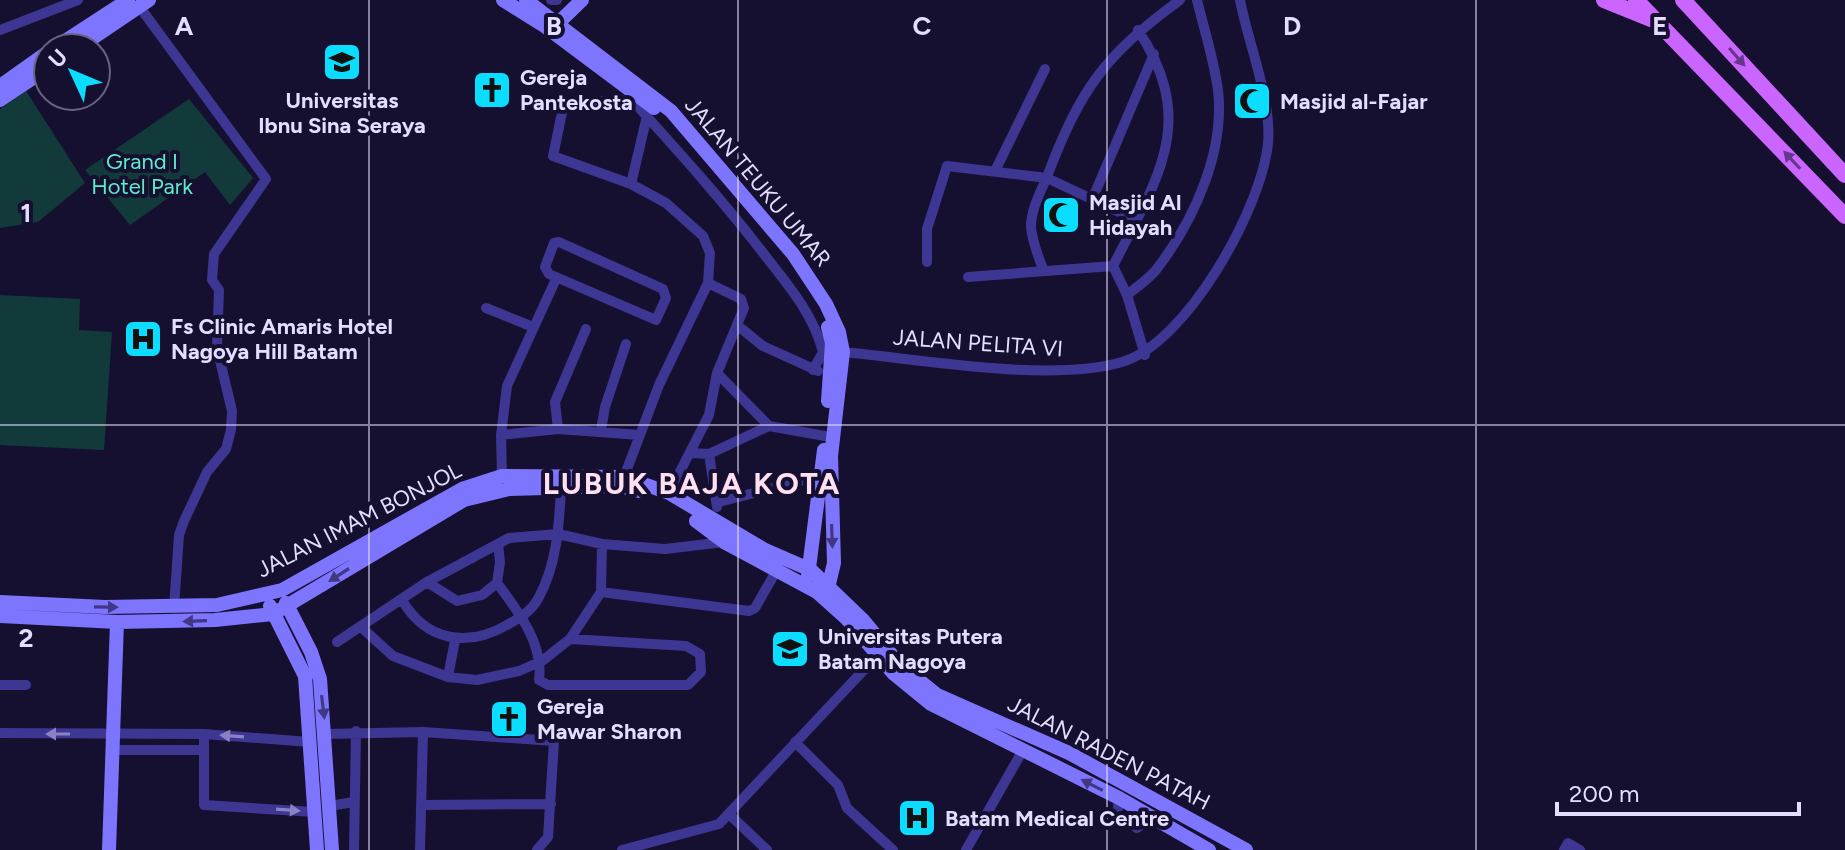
<svg xmlns="http://www.w3.org/2000/svg" width="1845" height="850" viewBox="0 0 1845 850" font-family="Figtree,sans-serif">
<style>
.green{fill:#123a3a}
.lines{fill:none;stroke-linecap:round;stroke-linejoin:round}
.street{stroke:#3d3693;stroke-width:10}
.secondary{stroke:#7e75ff;stroke-width:14}
.primary{stroke:#cb65ff;stroke-width:16}
.oneway{fill:#67368d}
.oneway2{fill:#403883}
.oneway3{fill:#8882c4}
.grid{fill:none;stroke:#e3deff;stroke-width:2;stroke-opacity:0.55}
.labels{text-anchor:middle;dominant-baseline:central;stroke-width:8;stroke-linejoin:round;paint-order:stroke}
.poi-label{font-size:22px;font-weight:bold;fill:#e3deff;stroke:#161030;text-anchor:start}
.park-label{font-size:22px;fill:#5decce;stroke:#161030}
.street-label{font-size:22px;fill:#e3deff;stroke:#161030}
.district-label{font-size:30px;font-weight:bold;letter-spacing:2px;fill:#ffe0f3;stroke:#161030}
.grid-label{font-size:26px;text-anchor:middle;font-weight:bold;fill:#e3deff;stroke:#161030;stroke-width:8;stroke-linejoin:round;paint-order:stroke}
</style>
<rect width="100%" height="100%" fill="#161030"/>
<path class="green" d="M 26,91 L 85,183 L 38,222 L 0,228 L 0,109 Z
M 189,99 L 253,178 L 230,205 L 205,172 L 130,225 L 85,170 Z
M 0,295 L 80,299 L 79,330 L 112,332 L 104,450 L 0,445 Z"/>
<g class="lines">
<path class="street" d="M 551,0 L 557,0
M 139,6 L 266,179 L 214,254 L 212,280 L 219,290 L 217,348 L 232,411 L 231,430 L 226,449 L 207,472 L 184,521 L 179,535 L 174,608
M 0,30 L 78,0
M 632,100 C 679,152 725,203 767,258 C 790,287 814,316 823,352 L 813,370
M 996,169 L 1045,69
M 631,184 L 647,116
M 1092,200 L 1154,54
M 559,242 L 663,289 L 666,298 L 656,320 L 549,274 L 545,267 L 554,243 Z
M 927,262 L 927,229 L 947,166 L 1047,178 L 1136,220
M 1113,266 C 1157,179 1199,122 1138,30
M 1113,266 L 1127,295 L 1145,355
M 1043,269 C 1038,256 1032,241 1031,227 C 1031,208 1041,192 1048,174 C 1081,88 1105,55 1180,0
M 968,277 L 1113,266
M 1127,295 C 1138,286 1152,277 1159,266 C 1195,218 1225,151 1218,90 C 1214,60 1204,29 1197,0
M 486,308 L 533,327
M 737,325 L 763,346 L 818,371
M 843,352 C 919,359 1051,383 1122,362 C 1186,344 1262,208 1268,143 C 1272,100 1248,43 1240,0
M 717,373 L 769,426
M 558,429 L 555,402 L 586,329
M 601,430 L 605,407 L 626,344
M 501,435 L 558,429 L 640,435
M 692,453 L 709,454 L 769,426 L 825,436
M 709,454 L 717,507
M 502,476 L 501,435 L 507,386 L 556,279
M 624,477 L 659,385 L 708,283 L 710,253 L 703,236 L 666,203 L 631,184 L 553,156 L 564,103 L 632,100 L 638,97
M 669,493 L 709,415 L 717,373 L 744,308 L 741,299 L 708,283
M 719,502 L 820,476
M 427,582 L 457,601 L 482,595 L 497,583 L 500,562 L 498,544
M 497,583 C 518,611 544,644 539,680 L 548,685 L 688,685 L 701,672 L 700,654 L 686,646 L 570,639
M 601,592 L 749,611 L 755,608 L 778,568
M 402,600 C 426,641 467,648 507,625 C 520,618 532,611 539,597 C 557,564 559,525 561,489
M 361,627 L 393,656 L 448,677 L 477,680 L 519,671 L 542,661 L 570,639 L 601,592 L 602,544
M 337,642 L 427,582 L 509,538 L 558,534 L 602,544 L 665,549 L 724,542
M 448,677 L 455,640
M 0,685 L 26,685
M 0,733 L 204,734 L 310,742
M 204,734 L 204,805 L 315,812
M 326,734 L 423,732 L 554,741 L 548,837 L 537,850
M 795,742 L 838,785 L 847,808 L 893,850
M 115,750 L 204,750
M 1119,798 L 1117,815 L 1137,828 L 1152,817
M 421,805 L 551,804
M 330,806 L 353,802
M 730,815 L 767,850
M 354,850 L 356,731
M 420,850 L 423,732
M 622,850 L 719,824 L 876,657
M 966,850 L 1023,750
M 1564,850 L 1568,843 L 1580,850"/>
<path class="secondary" d="M 503,0 L 543,25 L 654,108
M 526,0 L 671,111 L 793,254 L 826,304 L 839,332 L 843,352 L 831,456 L 834,563 L 827,592
M 551,30 L 582,0
M 54,48 L 128,0
M 78,48 L 149,0
M 0,86 L 48,52
M 0,100 L 48,68
M 828,327 L 832,343 L 828,401
M 696,521 L 724,542 L 817,592 L 846,618 L 893,673 L 931,704 L 1119,798 L 1209,850
M 808,576 L 824,450
M 0,602 L 105,607 L 217,605 L 282,590 L 462,489 L 502,476 L 624,477 L 669,493 L 765,550 L 811,570 L 863,620 L 900,665 L 937,695 L 1069,753 L 1246,850
M 286,603 L 311,652 L 320,679 L 332,850
M 270,606 L 305,676 L 317,850
M 0,616 L 117,622 L 215,620 L 273,614 L 464,500 L 509,489 L 619,486 L 639,491
M 109,850 L 117,622"/>
<path class="primary" d="M 1604,0 L 1651,19
M 1636,0 L 1845,216
M 1683,0 L 1845,175"/>
</g>
<defs><path id="oneway-solid" d="M-6-.8H1V-3.2L6.5 0L1 3.2V.8H-6Z" transform="scale(2)"/></defs>
<g class="oneway">
<use href="#oneway-solid" transform="translate(1737 57) rotate(49)"/>
<use href="#oneway-solid" transform="translate(1792 160) rotate(-133)"/>
</g>
<g class="oneway2">
<use href="#oneway-solid" transform="translate(832 536) rotate(88)"/>
<use href="#oneway-solid" transform="translate(339 575) rotate(147)"/>
<use href="#oneway-solid" transform="translate(106 607) rotate(1)"/>
<use href="#oneway-solid" transform="translate(195 621) rotate(178)"/>
<use href="#oneway-solid" transform="translate(323 707) rotate(83)"/>
<use href="#oneway-solid" transform="translate(1092 785) rotate(-153)"/>
</g>
<g class="oneway3">
<use href="#oneway-solid" transform="translate(58 734) rotate(-180)"/>
<use href="#oneway-solid" transform="translate(232 736) rotate(-176)"/>
<use href="#oneway-solid" transform="translate(288 810) rotate(4)"/>
</g>
<path class="grid" d="M 369,0 L 369,850M 738,0 L 738,850M 1107,0 L 1107,850M 1476,0 L 1476,850M 0,425 L 1845,425"/>
<defs>
<symbol id="university-square" viewBox="-11 -11 22 22"><rect x="-9" y="-9" width="18" height="18" rx="4" fill="#0addff" stroke="#161030"/><path d="M0-5L7-2L0 1L-7-2ZM-4 1L0 2.5L4 1V4Q0 6-4 4Z" fill="#111"/></symbol>
<symbol id="church-square" viewBox="-11 -11 22 22"><rect x="-9" y="-9" width="18" height="18" rx="4" fill="#0addff" stroke="#161030"/><path d="M-1.2-6h2.4v3.5h3.3v2.4h-3.3V6h-2.4V-.1h-3.3v-2.4h3.3Z" fill="#111"/></symbol>
<symbol id="mosque-square" viewBox="-11 -11 22 22"><rect x="-9" y="-9" width="18" height="18" rx="4" fill="#0addff" stroke="#161030"/><path d="M3.5-4.9A6 6 0 1 0 3.5 4.9A5 5 0 1 1 3.5-4.9Z" fill="#111"/></symbol>
<symbol id="hospital-square" viewBox="-11 -11 22 22"><rect x="-9" y="-9" width="18" height="18" rx="4" fill="#0addff" stroke="#161030"/><path d="M-5-5h3v3.5h4V-5h3V5h-3V1.5h-4V5h-3Z" fill="#111"/></symbol>
</defs>
<g fill-rule="evenodd">
<use href="#university-square" x="320" y="40" width="44" height="44"/>
<use href="#church-square" x="470" y="68" width="44" height="44"/>
<use href="#mosque-square" x="1230" y="79" width="44" height="44"/>
<use href="#mosque-square" x="1039" y="193" width="44" height="44"/>
<use href="#hospital-square" x="121" y="317" width="44" height="44"/>
<use href="#university-square" x="768" y="627" width="44" height="44"/>
<use href="#church-square" x="487" y="697" width="44" height="44"/>
<use href="#hospital-square" x="895" y="796" width="44" height="44"/>
</g>
<g class="labels">
<g class="poi-label">
<text x="520" y="77">Gereja<tspan x="520" dy="25">Pantekosta</tspan></text>
<text x="342" y="100" text-anchor="middle">Universitas<tspan x="342" dy="25">Ibnu Sina Seraya</tspan></text>
<text x="1280" y="101">Masjid al-Fajar</text>
<text x="1089" y="202">Masjid Al<tspan x="1089" dy="25">Hidayah</tspan></text>
<text x="171" y="326">Fs Clinic Amaris Hotel<tspan x="171" dy="25">Nagoya Hill Batam</tspan></text>
<text x="818" y="636">Universitas Putera<tspan x="818" dy="25">Batam Nagoya</tspan></text>
<text x="537" y="706">Gereja<tspan x="537" dy="25">Mawar Sharon</tspan></text>
<text x="945" y="818">Batam Medical Centre</text>
</g>
<g class="park-label">
<text x="142" y="161">Grand I<tspan x="142" dy="25">Hotel Park</tspan></text>
</g>
<g class="street-label">
<text transform="translate(758 182) rotate(50)">JALAN TEUKU UMAR</text>
<text transform="translate(978 343) rotate(4)">JALAN PELITA VI</text>
<text transform="translate(359 520) rotate(-27)">JALAN IMAM BONJOL</text>
<text transform="translate(1109 753) rotate(27)">JALAN RADEN PATAH</text>
</g>
<g class="district-label">
<text x="692" y="483">LUBUK BAJA KOTA</text>
</g>
</g>
<g class="grid-label">
<text x="184" y="35">A</text>
<text x="554" y="35">B</text>
<text x="922" y="35">C</text>
<text x="1292" y="35">D</text>
<text x="1660" y="35">E</text>
<text x="26" y="222">1</text>
<text x="26" y="647">2</text>
</g>
<g transform="translate(72 72) rotate(314)"><circle r="38" fill="#161030" stroke="#686283" stroke-width="2"/>
<path d="M0-6L14 30L0 20L-14 30Z" fill="#0addff"/>
<text y="-12" font-size="22" font-weight="bold" text-anchor="middle" fill="#e3deff">U</text>
</g>
<path d="M1557 802v12h242v-12" fill="none" stroke="#e3deff" stroke-width="4"/>
<text x="1569" y="802" font-size="24" fill="#e3deff" stroke="#161030" stroke-width="6" paint-order="stroke">200 m</text>
</svg>
